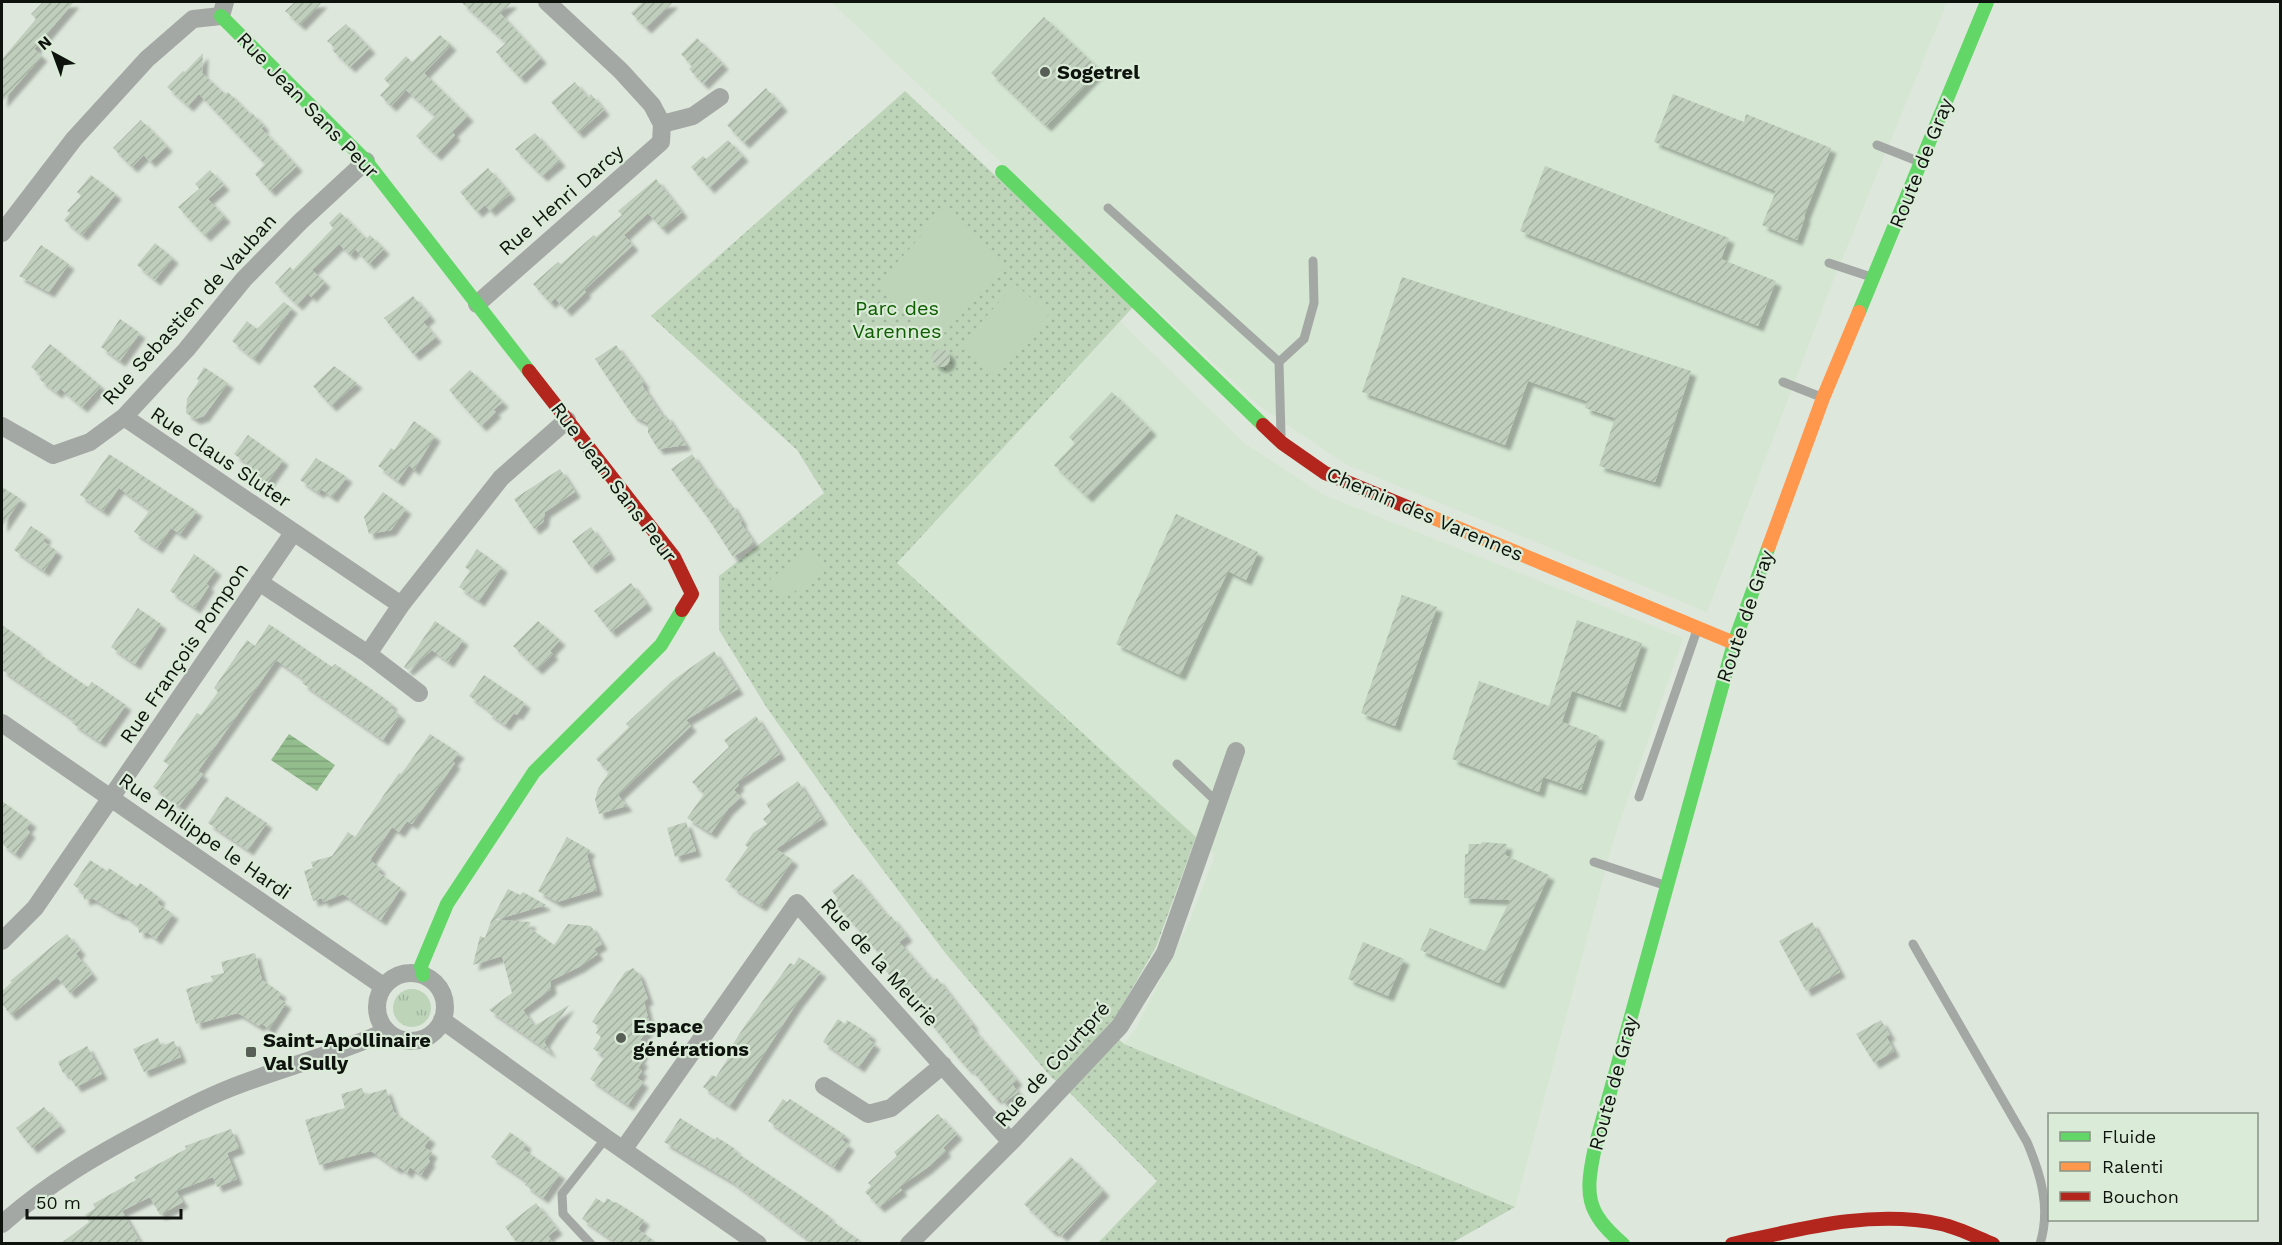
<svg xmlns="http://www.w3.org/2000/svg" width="2282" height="1245" viewBox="0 0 2282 1245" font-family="'Work Sans',sans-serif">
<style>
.built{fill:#d5e6d3}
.grass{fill:url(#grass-tufts)}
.park{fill:url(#park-dots)}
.pitch{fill:#bdd4b9}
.water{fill:url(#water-rules)}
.building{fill:url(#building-hatch);filter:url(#shadow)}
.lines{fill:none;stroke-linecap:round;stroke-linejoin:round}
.lane{stroke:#a4a8a4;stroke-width:9}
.street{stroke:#a4a8a4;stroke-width:18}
.fast{stroke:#63d668;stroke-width:14}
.slow{stroke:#ff974d;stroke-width:14}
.jam{stroke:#b3261e;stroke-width:14}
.poi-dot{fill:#575e55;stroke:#daebd8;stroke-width:2}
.labels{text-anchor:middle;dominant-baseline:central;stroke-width:4.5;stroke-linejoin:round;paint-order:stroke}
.poi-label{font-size:20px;font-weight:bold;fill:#0e140d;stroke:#daebd8;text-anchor:start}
.street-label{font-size:20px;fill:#0e140d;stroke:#daebd8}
.park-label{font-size:20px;fill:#0e5d01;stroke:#daebd8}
</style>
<defs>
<pattern id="grass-tufts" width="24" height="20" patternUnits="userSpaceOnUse" patternTransform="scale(1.5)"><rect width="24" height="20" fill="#bdd4b9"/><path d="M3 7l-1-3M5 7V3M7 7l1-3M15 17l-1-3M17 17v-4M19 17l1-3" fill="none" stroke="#a1b59e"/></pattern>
<pattern id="park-dots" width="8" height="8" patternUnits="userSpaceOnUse" patternTransform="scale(1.5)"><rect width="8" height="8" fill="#bdd4b9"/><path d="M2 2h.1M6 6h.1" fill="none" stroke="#a1b59e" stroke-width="1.8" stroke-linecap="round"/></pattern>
<pattern id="water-rules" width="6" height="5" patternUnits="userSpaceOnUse" patternTransform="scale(1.5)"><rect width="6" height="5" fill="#94bd8e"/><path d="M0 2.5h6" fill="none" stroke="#7ea279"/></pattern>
<pattern id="building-hatch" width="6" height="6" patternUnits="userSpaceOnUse" patternTransform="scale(1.5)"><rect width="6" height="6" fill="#c0cfbd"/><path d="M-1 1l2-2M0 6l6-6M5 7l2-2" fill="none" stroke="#a4b1a1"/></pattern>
<filter id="shadow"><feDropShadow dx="5.5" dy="5.5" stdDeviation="1.5" flood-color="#0004"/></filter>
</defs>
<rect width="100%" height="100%" fill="#dee7dc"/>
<path class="built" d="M 831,2 L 1947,2 L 1828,294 L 1707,612 L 1347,465 L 1258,405 Z
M 1120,321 L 1244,443 L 1324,495 L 1683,638 L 1612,845 L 1515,1207 L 1124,1044 L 1136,1028 L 1189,922 L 1215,855 L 897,563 Z"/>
<path class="grass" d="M393 1008a19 19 0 1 1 38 0a19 19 0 1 1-38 0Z"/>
<path class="park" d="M 905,91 L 1134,306 L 897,563 L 1196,837 L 1156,947 L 1108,1030 L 1124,1044 L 1515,1207 L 1452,1243 L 1098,1243 L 1157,1181 L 1068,1091 L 1051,1077 L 946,954 L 856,834 L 767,708 L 719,630 L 719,576 L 824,493 L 797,450 L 651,316 Z"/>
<path class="pitch" d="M 945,209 L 1006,265 L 938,340 L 877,285 Z
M 1015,284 L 1049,314 L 995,374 L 961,345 Z
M 807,551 L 824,571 L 784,599 L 770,579 Z"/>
<path class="water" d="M 289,734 L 335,765 L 317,791 L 271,760 Z"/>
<path class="building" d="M 43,2 L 74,2 L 34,49 L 42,56 L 2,102 L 2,59 L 36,19 L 31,14 Z
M 295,2 L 322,2 L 300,25 L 285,11 Z
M 461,2 L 512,2 L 500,13 L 541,58 L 520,78 L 496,52 L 506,43 Z
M 643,2 L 673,2 L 646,28 L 631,13 Z
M 1044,17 L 1100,70 L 1046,126 L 991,73 Z
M 346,24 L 370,48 L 350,67 L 332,50 L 335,48 L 327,41 Z
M 440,35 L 451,45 L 424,73 L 468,116 L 452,132 L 455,135 L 436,155 L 416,136 L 435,116 L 406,90 L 391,106 L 380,95 L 390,85 L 384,79 L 406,56 L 412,62 Z
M 697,38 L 723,64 L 703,84 L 689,69 L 692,66 L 681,54 Z
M 203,53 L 202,73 L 225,94 L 228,92 L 250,114 L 252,113 L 264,126 L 261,128 L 297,166 L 270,191 L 255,174 L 265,164 L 199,94 L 188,106 L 167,87 L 183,71 L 185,72 Z
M 575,82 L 588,98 L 591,94 L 604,110 L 578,133 L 551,102 Z
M 766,88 L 782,106 L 744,143 L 727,125 Z
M 1673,94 L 1744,122 L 1746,114 L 1831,148 L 1804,216 L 1805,217 L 1797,240 L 1762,225 L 1776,191 L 1654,142 Z
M 141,120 L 167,146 L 150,162 L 144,155 L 132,167 L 113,148 Z
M 535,133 L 560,161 L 542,176 L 515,149 Z
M 728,140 L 743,156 L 709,188 L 691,167 L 703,156 L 706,159 Z
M 1545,166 L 1729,238 L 1721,259 L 1776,281 L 1758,326 L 1520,231 Z
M 488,168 L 510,194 L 490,211 L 485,205 L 477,212 L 460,192 Z
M 210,170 L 224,185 L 208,199 L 225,217 L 205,236 L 178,207 L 199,189 L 202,192 L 195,184 Z
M 91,175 L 116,194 L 82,235 L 64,220 L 70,213 L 67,211 L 81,196 L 77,192 Z
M 656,179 L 682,212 L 662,229 L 648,213 L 624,235 L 633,245 L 584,290 L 586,292 L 566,311 L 555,298 L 550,303 L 533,284 L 558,262 L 561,264 L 594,235 L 596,237 L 622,215 L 618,211 Z
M 340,212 L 366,239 L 370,235 L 384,249 L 369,264 L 355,249 L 350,255 L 339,244 L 312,270 L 325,282 L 311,297 L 308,293 L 297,305 L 275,283 L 290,267 L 293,270 L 333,228 L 329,223 Z
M 155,243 L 173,258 L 155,280 L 137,265 Z
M 41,245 L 69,264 L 49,292 L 19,276 Z
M 1402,277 L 1691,371 L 1655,482 L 1599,466 L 1615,418 L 1585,408 L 1587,401 L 1528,381 L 1505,445 L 1362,392 Z
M 413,296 L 430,316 L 423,322 L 436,337 L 414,355 L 384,318 Z
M 284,302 L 292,308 L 254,359 L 232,341 L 247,321 L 257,329 Z
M 120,319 L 140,333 L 120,361 L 101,347 Z
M 50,344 L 101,386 L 82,407 L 60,388 L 57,393 L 39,379 L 42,376 L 31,367 Z
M 616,345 L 644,383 L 642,385 L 663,417 L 666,415 L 686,445 L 658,449 L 648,433 L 648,423 L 633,416 L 595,359 Z
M932 358a9 9 0 1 1 18 0a9 9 0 1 1-18 0Z
M 334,366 L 357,383 L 331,406 L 313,386 Z
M 204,367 L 228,383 L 204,416 L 195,419 L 186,413 L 187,399 L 199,381 L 197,379 Z
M 470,370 L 503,402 L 493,410 L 496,412 L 481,426 L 449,390 Z
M 1112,392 L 1151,430 L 1087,497 L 1054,465 L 1075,443 L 1069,437 Z
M 414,421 L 435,436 L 414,470 L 409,465 L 398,481 L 378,466 L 391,448 L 394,450 Z
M 248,435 L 283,460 L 267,483 L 249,470 L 252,467 L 234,454 Z
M 109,454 L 197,511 L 180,534 L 171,528 L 157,548 L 134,532 L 150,510 L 119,488 L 103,511 L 80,495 Z
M 692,454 L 713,485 L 714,484 L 728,505 L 731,503 L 742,521 L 740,522 L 754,543 L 733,557 L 708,518 L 671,469 Z
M 316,458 L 347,477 L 332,497 L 321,489 L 319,493 L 300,480 Z
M 560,469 L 575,492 L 545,512 L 543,522 L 534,529 L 514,499 Z
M 2,487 L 21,499 L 2,527 Z
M 383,492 L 406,509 L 391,530 L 369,534 L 364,517 Z
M 1176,514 L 1258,552 L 1246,580 L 1228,571 L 1180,675 L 1116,644 Z
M 31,526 L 46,536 L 43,541 L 57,551 L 44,571 L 14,550 Z
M 591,527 L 610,554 L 591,568 L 572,541 Z
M 477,549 L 502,567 L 479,601 L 459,587 L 470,571 L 465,567 Z
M 194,554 L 216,570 L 206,584 L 209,586 L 195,608 L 170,591 Z
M 631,583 L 647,604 L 611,632 L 594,611 Z
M 1402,595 L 1437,607 L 1395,726 L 1361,713 Z
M 138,608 L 161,624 L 135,664 L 111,647 Z
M 1577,620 L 1642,643 L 1620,707 L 1572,691 L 1562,722 L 1599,736 L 1581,790 L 1543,777 L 1539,792 L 1452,759 L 1479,681 L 1549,706 Z
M 435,621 L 463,640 L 448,662 L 432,650 L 408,670 L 404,667 Z
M 538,621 L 560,640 L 550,651 L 553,654 L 537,669 L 513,646 Z
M 269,624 L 332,667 L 335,664 L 374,691 L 392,704 L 390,707 L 400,715 L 383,740 L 302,683 L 305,680 L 276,660 L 198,771 L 203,774 L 179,806 L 153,787 L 169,765 L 163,761 L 197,713 L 201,715 L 218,692 L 214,688 L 247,640 L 255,646 Z
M 2,625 L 36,649 L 35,651 L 88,687 L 92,682 L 126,705 L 100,742 L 72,723 L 74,720 L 2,670 Z
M 714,651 L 738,689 L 686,720 L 691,726 L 618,795 L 627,806 L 599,814 L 595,800 L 598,789 L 609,772 L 596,759 L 629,727 L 626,724 L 672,681 Z
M 484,675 L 525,703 L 517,715 L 514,713 L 505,725 L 487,712 L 489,710 L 469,696 Z
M 756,716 L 780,754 L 737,782 L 739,785 L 734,790 L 741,797 L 728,809 L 711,833 L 687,818 L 704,794 L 692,782 L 729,747 L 724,740 Z
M 430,734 L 459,753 L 452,761 L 455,763 L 412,824 L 407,821 L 399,832 L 392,827 L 370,860 L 380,868 L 378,872 L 401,888 L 381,920 L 343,894 L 323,902 L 322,898 L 313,901 L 304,871 L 313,868 L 311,862 L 332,856 L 348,832 L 355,837 L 399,773 L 401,774 Z
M 798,781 L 822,819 L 776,849 L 793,860 L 761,906 L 732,887 L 733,885 L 725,880 L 748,847 L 745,845 L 753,833 L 767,824 L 763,819 L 771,812 L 766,804 Z
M 226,796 L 267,823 L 248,850 L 208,823 Z
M 2,801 L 31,822 L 26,829 L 30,832 L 15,854 L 2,844 Z
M 686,822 L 696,851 L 675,857 L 667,828 Z
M 567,837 L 590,850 L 587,855 L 597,890 L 557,902 L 538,891 Z
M 1482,842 L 1507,844 L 1505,855 L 1549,875 L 1499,983 L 1420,950 L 1430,928 L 1485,951 L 1510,900 L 1464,898 L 1465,854 L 1468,854 L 1469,844 L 1481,844 Z
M 90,860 L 107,871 L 109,868 L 137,887 L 140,883 L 160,898 L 157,903 L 173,914 L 156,939 L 147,932 L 139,933 L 138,925 L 123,914 L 118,914 L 92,898 L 84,900 L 83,892 L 73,885 Z
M 853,874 L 889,918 L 891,916 L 907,936 L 899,942 L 933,981 L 937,978 L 973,1025 L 971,1027 L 1017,1080 L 1012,1084 L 1018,1092 L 1004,1103 L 998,1096 L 996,1099 L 970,1068 L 968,1069 L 958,1058 L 901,985 L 899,986 L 885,970 L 890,966 L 834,902 L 838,899 L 832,891 Z
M 508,889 L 520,895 L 523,892 L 546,905 L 495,920 L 531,922 L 528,927 L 554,945 L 568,924 L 591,926 L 602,944 L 594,949 L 598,954 L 579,967 L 550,981 L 551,989 L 523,1010 L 534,1026 L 569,1005 L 544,1042 L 551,1053 L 489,1010 L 512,993 L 502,956 L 473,965 L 480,936 L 485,938 L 491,921 Z
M 1812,922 L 1840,972 L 1806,991 L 1779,941 Z
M 67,934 L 80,950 L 76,954 L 92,974 L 70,993 L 57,977 L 11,1015 L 2,1004 L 2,991 L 12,982 L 10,981 Z
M 1363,942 L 1404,959 L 1388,996 L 1348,979 Z
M 255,953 L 262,980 L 281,993 L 278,998 L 286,1003 L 269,1029 L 261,1023 L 259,1026 L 238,1013 L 196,1024 L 186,989 L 213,981 L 211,976 L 224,973 L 221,962 Z
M 799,957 L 821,972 L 797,1003 L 730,1106 L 703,1087 L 712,1075 L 716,1077 L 734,1049 L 731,1047 L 746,1024 L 790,963 L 794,965 Z
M 633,968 L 639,974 L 648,999 L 644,1001 L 650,1026 L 640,1040 L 644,1042 L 640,1049 L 643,1052 L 639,1059 L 643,1061 L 638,1068 L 642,1071 L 637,1078 L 643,1082 L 628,1105 L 590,1079 L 605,1056 L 593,1049 L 601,1037 L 596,1033 L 600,1027 L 592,1022 L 625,972 Z
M 838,1019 L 845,1024 L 847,1020 L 871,1035 L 868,1039 L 875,1044 L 859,1067 L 823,1042 Z
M 1881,1020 L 1890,1035 L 1886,1036 L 1894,1051 L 1874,1063 L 1856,1034 Z
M 158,1038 L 161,1046 L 174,1041 L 181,1057 L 144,1072 L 133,1049 Z
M 87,1046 L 102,1074 L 76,1087 L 68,1074 L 63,1073 L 58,1062 Z
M 362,1088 L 365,1095 L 386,1089 L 394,1112 L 430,1138 L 424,1147 L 432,1152 L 428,1159 L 430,1161 L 421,1175 L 410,1167 L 407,1173 L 398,1166 L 397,1169 L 371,1151 L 319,1165 L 305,1120 L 345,1108 L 341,1094 Z
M 783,1099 L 787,1102 L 790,1099 L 845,1135 L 842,1140 L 849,1145 L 834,1167 L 768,1121 Z
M 44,1107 L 60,1126 L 32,1148 L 16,1128 Z
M 938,1114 L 957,1134 L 943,1148 L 946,1151 L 927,1168 L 899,1187 L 902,1190 L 879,1207 L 865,1192 L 871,1186 L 868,1183 L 897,1156 L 894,1152 Z
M 680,1118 L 715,1140 L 717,1137 L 735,1149 L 734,1151 L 801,1196 L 829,1216 L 828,1218 L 865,1244 L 814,1244 L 731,1181 L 664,1142 Z
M 231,1129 L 239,1148 L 227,1153 L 237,1179 L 217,1187 L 213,1177 L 176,1191 L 183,1202 L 160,1215 L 150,1197 L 122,1211 L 141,1244 L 60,1244 L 89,1222 L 85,1215 L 95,1208 L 93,1204 L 136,1180 L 134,1177 L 186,1149 L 185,1146 Z
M 510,1132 L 526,1144 L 523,1149 L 560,1174 L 543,1198 L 525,1185 L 528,1182 L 491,1157 Z
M 1071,1157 L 1104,1191 L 1062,1236 L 1055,1230 L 1052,1231 L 1024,1204 Z
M 596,1198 L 604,1203 L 607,1198 L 615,1203 L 616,1202 L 644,1220 L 638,1229 L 658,1244 L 618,1244 L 582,1219 Z
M 536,1203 L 557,1229 L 548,1236 L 554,1244 L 518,1244 L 505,1227 Z"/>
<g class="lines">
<path class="lane" d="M 1877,145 L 1920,162
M 1108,208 L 1279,362
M 1829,263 L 1871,277
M 1783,382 L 1821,397
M 1281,435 L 1279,362 L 1304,339 L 1314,303 L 1313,261
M 1177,764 L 1218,803
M 1639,797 L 1697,630
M 1594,862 L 1664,885
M 1913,944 L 2027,1142 C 2041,1175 2051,1208 2040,1244
M 591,1244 L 563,1214 L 562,1194 L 606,1138"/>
<path class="street" d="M 662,124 L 693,116 L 720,97
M 2,233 L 74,139 L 147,59 L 193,19 L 221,16 L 225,2
M 477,304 L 661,142 L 662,124 L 652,105 L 621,71 L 547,2
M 124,417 L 401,605 L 368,654 L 259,582
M 2,426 L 53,455 L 90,442 L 124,417 L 186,350 L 244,279 L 300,222 L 366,161
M 401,605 L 501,478 L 567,420
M 368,654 L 419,693
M 2,723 L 383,986
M 2,941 L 35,908 L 293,533
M377 1007a34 34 0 1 1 68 0a34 34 0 1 1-68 0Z
M 442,1020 L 606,1138 L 758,1244
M 824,1086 L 868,1114 L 891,1108 L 943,1065
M 623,1150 L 797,903 L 1011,1142
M 2,1224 C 48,1183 100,1153 154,1125 C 178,1112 203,1099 228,1089 C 280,1068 335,1055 387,1031
M 909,1244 L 1011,1142 L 1120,1026 L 1165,953 L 1236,751"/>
<path class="fast" d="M 221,16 L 366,161 L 529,371
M 1002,172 L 1263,425
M 1859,312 L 1987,2
M 423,975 L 421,966 L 447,904 L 534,772 L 661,645 L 682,610
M 1623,1244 C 1585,1211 1585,1195 1595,1147 L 1734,643 L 1769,546"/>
<path class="slow" d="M 1417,511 L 1734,643
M 1769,546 L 1823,398 L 1859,312"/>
<path class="jam" d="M 529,371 L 674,557 L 692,594 L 682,610
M 1263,425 L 1282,443 L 1325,473 L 1417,511
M 1732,1244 C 1800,1229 1871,1209 1941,1224 C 1959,1228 1976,1237 1993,1244"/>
</g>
<g class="poi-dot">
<circle cx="1045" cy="72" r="6"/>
<circle cx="621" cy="1038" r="6"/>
<rect x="245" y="1046" width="12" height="12" rx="3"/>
</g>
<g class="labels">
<g class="poi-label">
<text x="1057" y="72">Sogetrel</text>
<text x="633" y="1026">Espace<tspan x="633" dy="23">générations</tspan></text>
<text x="263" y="1040">Saint-Apollinaire<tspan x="263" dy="23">Val Sully</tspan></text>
</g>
<g class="street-label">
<text transform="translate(308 105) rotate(46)">Rue Jean Sans Peur</text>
<text transform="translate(1921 163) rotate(-68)">Route de Gray</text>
<text transform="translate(561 200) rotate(-41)">Rue Henri Darcy</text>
<text transform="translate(189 309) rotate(-48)">Rue Sebastien de Vauban</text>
<text transform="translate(221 457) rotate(34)">Rue Claus Sluter</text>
<text transform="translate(614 482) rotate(53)">Rue Jean Sans Peur</text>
<text transform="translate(1425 514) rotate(23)">Chemin des Varennes</text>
<text transform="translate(1745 616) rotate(-71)">Route de Gray</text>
<text transform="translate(184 653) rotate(-56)">Rue François Pompon</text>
<text transform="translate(205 836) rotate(35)">Rue Philippe le Hardi</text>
<text transform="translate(880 962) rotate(48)">Rue de la Meurie</text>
<text transform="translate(1052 1064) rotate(-48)">Rue de Courtpré</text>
<text transform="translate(1613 1083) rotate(-75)">Route de Gray</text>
</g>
<g class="park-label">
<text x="897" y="308">Parc des<tspan x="897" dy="23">Varennes</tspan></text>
</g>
</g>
<rect width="2282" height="1245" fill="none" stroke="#0e140d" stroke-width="6"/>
<rect x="2048" y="1113" width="210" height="108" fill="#daebd8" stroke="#889587" stroke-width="1.5"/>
<rect x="2060" y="1132" width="30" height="9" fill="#63d668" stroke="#889587" stroke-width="1.5"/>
<text x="2102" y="1143" font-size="18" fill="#0e140d">Fluide</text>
<rect x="2060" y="1162" width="30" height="9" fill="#ff974d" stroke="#889587" stroke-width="1.5"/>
<text x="2102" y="1173" font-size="18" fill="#0e140d">Ralenti</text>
<rect x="2060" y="1192" width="30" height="9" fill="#b3261e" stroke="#889587" stroke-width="1.5"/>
<text x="2102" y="1203" font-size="18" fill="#0e140d">Bouchon</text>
<g transform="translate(54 54) rotate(319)" stroke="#daebd8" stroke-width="4.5" paint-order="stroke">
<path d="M0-4.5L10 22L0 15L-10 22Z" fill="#0e140d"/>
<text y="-9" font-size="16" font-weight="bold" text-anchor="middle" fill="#0e140d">N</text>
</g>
<path d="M27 1209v9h154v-9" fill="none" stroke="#0e140d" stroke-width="3"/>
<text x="36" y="1209" font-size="18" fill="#0e140d" stroke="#daebd8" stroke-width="4.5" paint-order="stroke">50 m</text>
</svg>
